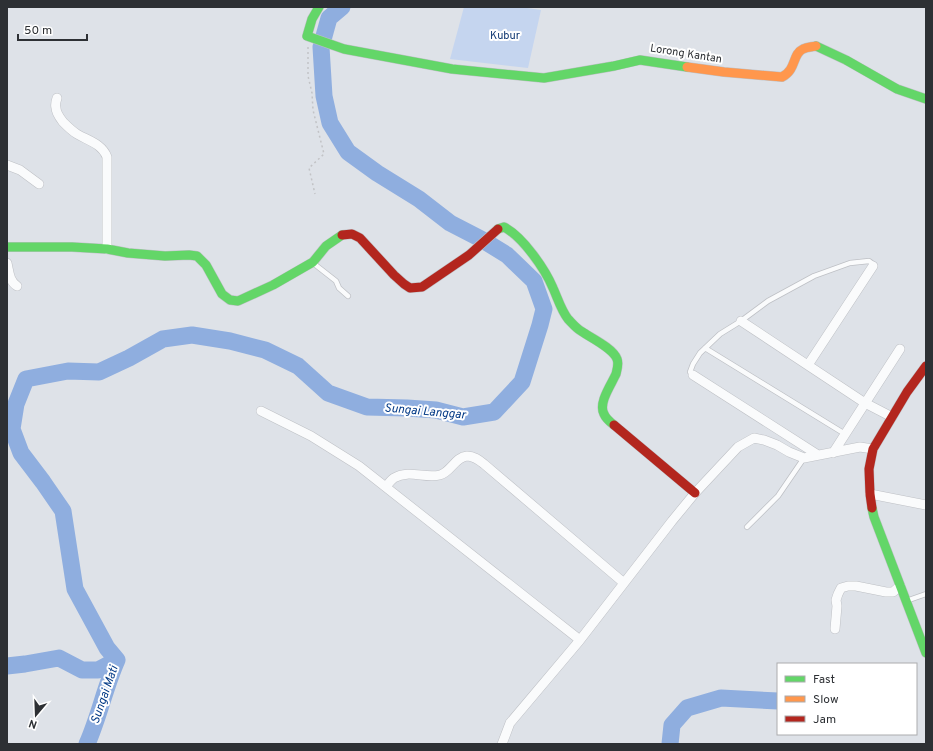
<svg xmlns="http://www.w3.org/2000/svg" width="933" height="751" viewBox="0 0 933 751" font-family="Overpass,sans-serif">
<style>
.green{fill:#c5d5ef}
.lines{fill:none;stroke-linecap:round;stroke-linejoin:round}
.river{stroke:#8faedf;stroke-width:17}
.lane-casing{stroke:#bec0c5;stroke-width:6}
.street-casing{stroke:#bec0c5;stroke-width:10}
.fast-casing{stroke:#bec0c5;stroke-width:10}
.slow-casing{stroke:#bec0c5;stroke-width:10}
.jam-casing{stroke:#bec0c5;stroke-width:10}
.path{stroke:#c2c3c6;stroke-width:1.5;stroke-dasharray:2 3;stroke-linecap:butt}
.lane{stroke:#fafbfc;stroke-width:4.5}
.street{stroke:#fafbfc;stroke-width:9}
.fast{stroke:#63d668;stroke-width:9}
.slow{stroke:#ff974d;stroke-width:9}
.jam{stroke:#b3261e;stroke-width:9}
.labels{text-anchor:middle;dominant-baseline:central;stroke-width:4;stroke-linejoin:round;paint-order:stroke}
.park-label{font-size:11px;fill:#0e3672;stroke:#fff}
.street-label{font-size:11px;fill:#2d3034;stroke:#fff}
.water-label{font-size:12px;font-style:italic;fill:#003885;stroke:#fff}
</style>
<rect width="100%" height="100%" fill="#dee2e8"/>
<path class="green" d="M 464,7 L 520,7 L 541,10 L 528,68 L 450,59 Z"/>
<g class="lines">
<path class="river" d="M 7,666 L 25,664 L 59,658 L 82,670 L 98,670 L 117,660
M 87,744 C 99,717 105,687 117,660 L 107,648 L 75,589 L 63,511 L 43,482 L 21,453 L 12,429 L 16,404 L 26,379 L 68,371 L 99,372 L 129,358 L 163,339 L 192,335 L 230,341 L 265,350 L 298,366 L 328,393 L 367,407 L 407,408 L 436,410 L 463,417 L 494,412 L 522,382 L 540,325 L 544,309 L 534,281 L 507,255 L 481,239 L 450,223 L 419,199 L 377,173 L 348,152 L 330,123 L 324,96 L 321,47 L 329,18 L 342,7
M 670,744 L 672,725 L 687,708 L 721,698 L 778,701"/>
<defs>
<path id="lane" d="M 313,263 L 336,281 L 339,288 L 348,296
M 705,348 L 845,434
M 693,375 L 690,372 L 693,364 L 700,353 L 720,334 L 741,321 L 768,301 L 814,276 L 850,263 L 869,261 L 873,264 L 873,265
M 747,527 L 778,496 L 804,458
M 906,601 L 926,594"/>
<path id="street" d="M 57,98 C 56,101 55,105 56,108 C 56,113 60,118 63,122 C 68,127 72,131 77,134 C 89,141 102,144 107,157 L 107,249
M 7,165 L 20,170 L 39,184
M 7,263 C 9,271 9,281 17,286
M 741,321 L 865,403 L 892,417
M 808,365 L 873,266
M 693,375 L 818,455
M 261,411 L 311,436 L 359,466 L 580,640
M 833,453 L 900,349
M 386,487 C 388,484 391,480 394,478 C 409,469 425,479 440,475 C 451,472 455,457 467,456 C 474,456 479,460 484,464 L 624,583
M 870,494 L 926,505
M 835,629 L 837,606 L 836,600 L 838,594 L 841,588 L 848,586 L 856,586 L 886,592 L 893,592 L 900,586
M 502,744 L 510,723 L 580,640 L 672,521 L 695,493 L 738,447 L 754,438 L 764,440 L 777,445 L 789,452 L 804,458 L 860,447 L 873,449"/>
<path id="fast" d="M 319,7 L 312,19 L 307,36 L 344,49 L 452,69 L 544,78 L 614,66 L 640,60 L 687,67
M 816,46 L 846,60 L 897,89 L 926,99
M 498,229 L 504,227 C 523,237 545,269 553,288 C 558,299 561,310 568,319 C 572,323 576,328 581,331 C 591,338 613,348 617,359 C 619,364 617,370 616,374 C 611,385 598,403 604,414 C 606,419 610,422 614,425
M 7,247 L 72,247 L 107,249 L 128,253 L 165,256 L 189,255 L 197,256 L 206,265 L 222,294 L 230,300 L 238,301 L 273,285 L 313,262 L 326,246 L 342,235
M 872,508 L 874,517 L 926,653"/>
<path id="slow" d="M 687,67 L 724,72 L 782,77 C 797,69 792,54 803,49 C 807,47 812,47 816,46"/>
<path id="jam" d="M 342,235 L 352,234 L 360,238 L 394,275 L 404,284 L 410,288 L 422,287 L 469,255 L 498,229
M 614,425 L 695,493
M 872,508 L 870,494 L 869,469 L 873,449 L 907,392 L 926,366"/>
</defs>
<use href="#lane" class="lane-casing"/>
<use href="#street" class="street-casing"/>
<use href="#fast" class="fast-casing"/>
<use href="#slow" class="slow-casing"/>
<use href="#jam" class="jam-casing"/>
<path class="path" d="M 308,47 L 308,76 L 312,93 L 313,110 L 324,154 L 309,168 L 315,194"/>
<use href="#lane" class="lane"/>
<use href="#street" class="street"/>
<use href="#fast" class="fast"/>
<use href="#slow" class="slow"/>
<use href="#jam" class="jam"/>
</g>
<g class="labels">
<g class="park-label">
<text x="505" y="36">Kubur</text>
</g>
<g class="street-label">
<text transform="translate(686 54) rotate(9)">Lorong Kantan</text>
</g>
<g class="water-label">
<text transform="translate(425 412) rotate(5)">Sungai Langgar</text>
<text transform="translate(105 695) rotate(-71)">Sungai Mati</text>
</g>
</g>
<rect width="933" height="751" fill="none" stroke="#2d3034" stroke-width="16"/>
<rect x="777" y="663" width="140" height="72" fill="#ffffff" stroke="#abacae"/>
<rect x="785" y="676" width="20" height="6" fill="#63d668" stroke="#abacae"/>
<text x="813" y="683" font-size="12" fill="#2d3034">Fast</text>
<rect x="785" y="696" width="20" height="6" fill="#ff974d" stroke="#abacae"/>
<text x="813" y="703" font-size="12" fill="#2d3034">Slow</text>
<rect x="785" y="716" width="20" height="6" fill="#b3261e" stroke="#abacae"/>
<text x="813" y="723" font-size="12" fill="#2d3034">Jam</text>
<g transform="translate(36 715) rotate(199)" stroke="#ffffff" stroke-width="3" paint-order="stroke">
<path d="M0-3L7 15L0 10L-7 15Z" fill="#2d3034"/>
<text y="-6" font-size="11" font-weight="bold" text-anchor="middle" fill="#2d3034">N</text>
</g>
<path d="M18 34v6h69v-6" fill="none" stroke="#2d3034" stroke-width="2"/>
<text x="24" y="34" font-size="12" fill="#2d3034" stroke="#ffffff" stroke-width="3" paint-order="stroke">50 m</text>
</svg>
